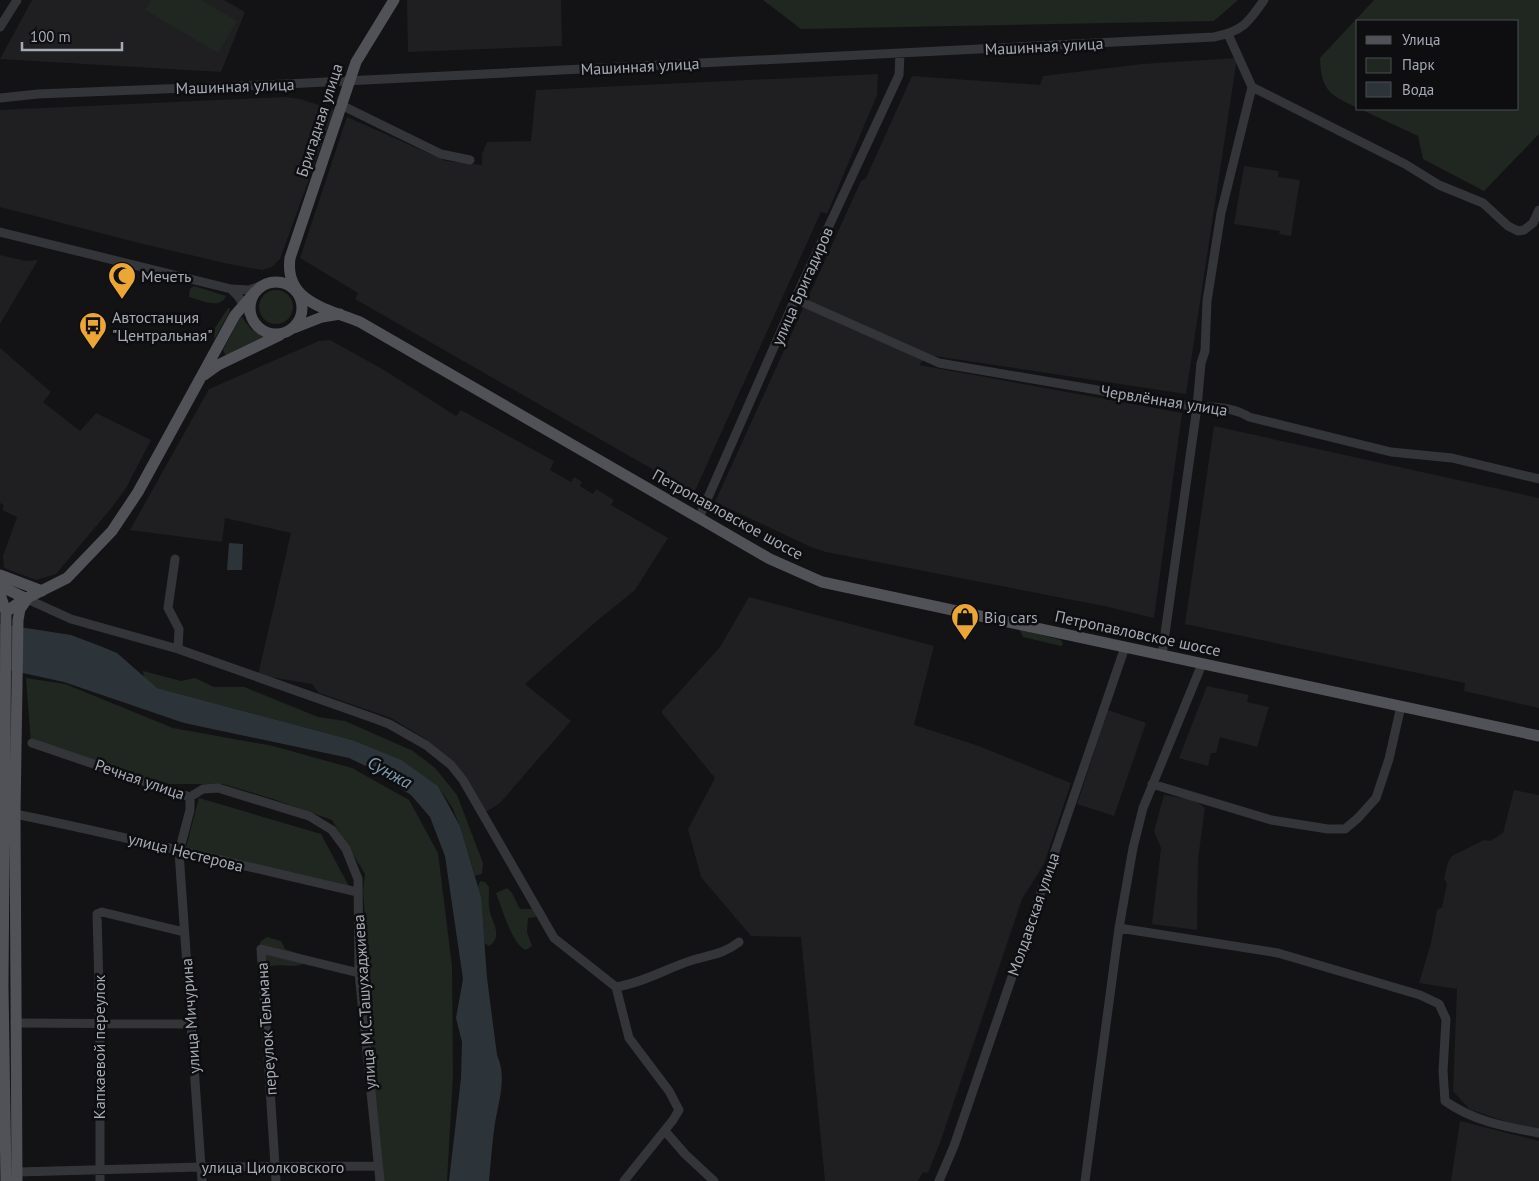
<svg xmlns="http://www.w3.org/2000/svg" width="1539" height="1181" viewBox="0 0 1539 1181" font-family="'PT Sans',sans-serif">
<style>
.built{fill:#1f1f22}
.green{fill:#1f2720}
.water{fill:#2c343a}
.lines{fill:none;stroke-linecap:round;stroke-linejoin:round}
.minor{stroke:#343539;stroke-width:9}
.major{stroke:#505258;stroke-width:11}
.labels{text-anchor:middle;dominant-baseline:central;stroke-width:5;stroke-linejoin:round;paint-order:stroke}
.street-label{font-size:16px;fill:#a5aab5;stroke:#0e0e10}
.poi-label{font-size:16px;fill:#a5aab5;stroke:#0e0e10;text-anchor:start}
.water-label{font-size:18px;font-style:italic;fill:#7d9aaf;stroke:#0e0e10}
</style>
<rect width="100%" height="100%" fill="#131315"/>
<path class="built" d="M 32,0 L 224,0 L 245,12 L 221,72 L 0,59 Z
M 407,0 L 561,0 L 562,46 L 408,52 Z
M 1237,58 L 1186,394 L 928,355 L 919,365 L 1182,413 L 1154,618 L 1104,606 L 826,552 L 811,547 L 715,502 L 861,181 L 866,178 L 912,76 L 1040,85 L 1043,76 L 1142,64 Z
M 878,74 L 877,95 L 827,214 L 821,212 L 694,493 L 355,299 L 358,293 L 300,258 L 347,117 L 446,161 L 482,165 L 482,154 L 487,142 L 531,141 L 536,90 Z
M 285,97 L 300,99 L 334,110 L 280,259 L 272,267 L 262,270 L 229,264 L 143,244 L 0,207 L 0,110 Z
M 1244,166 L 1279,171 L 1278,177 L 1300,180 L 1291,236 L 1279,234 L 1280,231 L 1234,224 Z
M 0,255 L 26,261 L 38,260 L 0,324 Z
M 330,340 L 384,370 L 456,416 L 461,410 L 554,461 L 550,470 L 571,482 L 574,477 L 582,482 L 580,486 L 593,494 L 596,489 L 614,500 L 611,505 L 668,538 L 635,590 L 598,620 L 525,684 L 571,721 L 500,803 L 486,812 L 457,766 L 426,739 L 391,718 L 319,693 L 312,684 L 258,675 L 291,533 L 225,518 L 222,542 L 130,530 L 209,389 L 319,341 Z
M 0,348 L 51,392 L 43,402 L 80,431 L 96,413 L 151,440 L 126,488 L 113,506 L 56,574 L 36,580 L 4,568 L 3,556 L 17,517 L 2,510 L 4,505 L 0,503 Z
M 1214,426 L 1539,498 L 1539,708 L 1464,691 L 1465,683 L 1185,624 Z
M 749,597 L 934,646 L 914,725 L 976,745 L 1071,783 L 1044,864 L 1022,899 L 941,1140 L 928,1173 L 923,1172 L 918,1181 L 825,1181 L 801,937 L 751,936 L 701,877 L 688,829 L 715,778 L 661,712 L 720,647 Z
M 1207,686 L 1249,695 L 1247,702 L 1269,707 L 1257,747 L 1220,737 L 1216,753 L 1211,753 L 1208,766 L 1179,758 Z
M 1108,710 L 1146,723 L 1114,816 L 1077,804 Z
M 1514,790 L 1539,795 L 1539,1133 L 1469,1109 L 1453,1091 L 1457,989 L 1419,983 L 1431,943 L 1437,910 L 1442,907 L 1447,884 L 1444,878 L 1448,862 L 1452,856 L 1484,840 L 1490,841 L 1503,833 Z
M 1164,795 L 1195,800 L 1205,808 L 1198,859 L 1197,930 L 1152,924 L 1161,848 L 1154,831 Z
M 1460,1121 L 1539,1141 L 1539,1181 L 1451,1181 Z"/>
<path class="green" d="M 151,0 L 201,0 L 237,21 L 218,53 L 145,10 Z
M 763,0 L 1238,0 L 1214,21 L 801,29 Z
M 1374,0 L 1539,0 L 1539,134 L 1484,191 L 1423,159 L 1418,136 L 1360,109 L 1518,109 L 1518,21 L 1358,21 L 1358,108 C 1330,95 1321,91 1320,58 Z
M 194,286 L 226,296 C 219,310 201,300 189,297 L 190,289 Z
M259 307a17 17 0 1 1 34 0a17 17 0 1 1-34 0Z
M 228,308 L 230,309 L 229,313 L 214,340 L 215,328 Z
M 241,316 L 251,329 L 266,338 L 226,356 L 223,350 Z
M 1019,629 L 1061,640 L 1063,644 L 1061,646 L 1023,637 Z
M 143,671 L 181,681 L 195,678 L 214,687 L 244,687 L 318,717 L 345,721 L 413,751 L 435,768 L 457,795 L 483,863 L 482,874 L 475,876 L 460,826 L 453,809 L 438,786 L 425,777 L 352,740 L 157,688 L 144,679 Z
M 26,678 L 65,684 L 173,728 L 273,746 L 352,768 L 409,800 L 438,853 L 452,966 L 453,1075 L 447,1181 L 384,1181 L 369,1070 L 372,1020 L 363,890 L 365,874 L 332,820 L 270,798 L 223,784 L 169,784 L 31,744 Z
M 199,798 L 321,834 L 351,890 L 185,851 Z
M 480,881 L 485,882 L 489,887 C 489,895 488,905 490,912 C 493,924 503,937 489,946 L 483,942 L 477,890 Z
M 507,888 L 512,893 L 520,909 L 534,909 L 536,917 L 528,918 L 527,932 L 532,946 L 526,950 C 512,945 502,908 496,893 Z
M 267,937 L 281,941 L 285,949 L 302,955 L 305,963 C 292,970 279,961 265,968 L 259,964 L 260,942 Z"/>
<path class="water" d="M 229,543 L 243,544 L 242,570 L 227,570 Z
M 0,624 L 71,635 L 100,646 L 117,653 L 157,688 L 352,740 L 401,760 L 438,786 L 460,826 L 481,897 L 487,978 L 497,1055 C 507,1077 499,1100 495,1123 C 492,1142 491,1162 489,1181 L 449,1181 L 461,1078 L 462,1042 L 456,1018 L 463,979 L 445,856 L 430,817 L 411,795 L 370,768 L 349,758 L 184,723 L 64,682 L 0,668 Z"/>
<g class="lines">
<path class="minor" d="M 0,27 L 17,0
M 1252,87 L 1405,164 L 1439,185 L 1483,203 L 1508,226 L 1518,231 L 1524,230 L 1533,223 L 1539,210
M 0,98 L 38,94 L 286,84 L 1214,37 C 1243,31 1248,23 1264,0
M 341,105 L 441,154 L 470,160
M 0,232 L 231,289 L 249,290 L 260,286
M 231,289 L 238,296 L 250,315
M 795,299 L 939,363 L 1197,407 C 1215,406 1233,407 1249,417 L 1391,452 L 1452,458 L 1539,479
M 699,518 L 795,299 L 899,75 L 900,53
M 175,559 L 168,608 L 179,629 L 178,649
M 27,599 L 71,619 L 178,649 L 373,718 L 389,724 L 426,745 L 451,765 L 463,780 L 554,938 L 616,987 L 629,1038 L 669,1091 L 679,1110 L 673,1120 L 624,1181
M 1162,655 L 1197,407 L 1201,363 L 1205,351 L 1207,301 L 1221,213 L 1252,87 L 1228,34
M 32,743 L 190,797 L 203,789 L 218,788 L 309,816 L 332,830 L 346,849 L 358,879 L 359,973 L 380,1181
M 1152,784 L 1271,820 L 1328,829 L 1345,829 L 1358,818 L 1376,798 L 1389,759 L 1401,706
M 190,797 L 190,810 L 179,852 L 202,1181
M 15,814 C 129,837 243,866 357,892
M 1119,928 L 1278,953 L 1420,995 L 1439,1004 L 1446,1019 L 1443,1071 L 1445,1101 C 1473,1121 1506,1127 1539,1133
M 616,987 C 643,983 667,968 693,960 C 710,955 724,954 739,942
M 15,1023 L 190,1024
M 665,1131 L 685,1154 L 714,1181
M 17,1172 L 201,1167 L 378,1166
M 100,1181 L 100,1023 L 97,914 L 102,912 L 184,932
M 276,1181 L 261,949 L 359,973
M 939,1181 L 954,1146 L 1125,647
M 1085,1181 L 1119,928 L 1133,848 L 1143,808 L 1202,664"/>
<path class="major" d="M 394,0 L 356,62 L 290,258 C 284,302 328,309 360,322 L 770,559 L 822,582 L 1539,736
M250 308a26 26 0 1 1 52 0a26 26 0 1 1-52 0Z
M 294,328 L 322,317 L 340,314
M 204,375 L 218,365 L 280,335
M 0,575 L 42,591
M 0,586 L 27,599
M 0,594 L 6,612
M 6,1181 L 3,986 L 6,612 L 21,601 L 67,578 L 112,531 L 138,492 L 235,315 L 255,292
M 17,1181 L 15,814 L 18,620 L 20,609 L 27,599"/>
</g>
<defs>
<symbol id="mosque-pin" viewBox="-11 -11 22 30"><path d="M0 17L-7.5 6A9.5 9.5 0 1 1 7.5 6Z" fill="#eba635" stroke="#0e0e10"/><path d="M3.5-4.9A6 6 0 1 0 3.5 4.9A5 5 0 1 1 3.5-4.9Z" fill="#111"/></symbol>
<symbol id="bus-pin" viewBox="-11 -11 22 30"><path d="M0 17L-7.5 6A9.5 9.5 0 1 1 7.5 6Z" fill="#eba635" stroke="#0e0e10"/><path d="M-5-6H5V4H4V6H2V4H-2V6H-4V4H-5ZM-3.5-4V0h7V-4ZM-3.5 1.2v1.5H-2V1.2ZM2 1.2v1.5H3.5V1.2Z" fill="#111"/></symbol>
<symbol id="shop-pin" viewBox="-11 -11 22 30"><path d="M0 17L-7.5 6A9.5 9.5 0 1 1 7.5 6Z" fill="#eba635" stroke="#0e0e10"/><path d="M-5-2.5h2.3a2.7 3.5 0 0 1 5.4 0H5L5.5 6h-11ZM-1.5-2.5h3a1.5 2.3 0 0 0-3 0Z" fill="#111"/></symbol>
</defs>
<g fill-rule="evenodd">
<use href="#mosque-pin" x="106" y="260" width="32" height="43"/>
<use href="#bus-pin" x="77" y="310" width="32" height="43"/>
<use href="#shop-pin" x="949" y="601" width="32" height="43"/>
</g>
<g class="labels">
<g class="street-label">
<text transform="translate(1044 46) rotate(-3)">Машинная улица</text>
<text transform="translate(640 66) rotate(-3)">Машинная улица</text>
<text transform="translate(235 86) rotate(-2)">Машинная улица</text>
<text transform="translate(319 120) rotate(-72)">Бригадная улица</text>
<text transform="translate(802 286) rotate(-66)">улица Бригадиров</text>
<text transform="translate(1164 400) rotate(9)">Червлённая улица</text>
<text transform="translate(728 514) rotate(29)">Петропавловское шоссе</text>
<text transform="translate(1138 633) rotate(12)">Петропавловское шоссе</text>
<text transform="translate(140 779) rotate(19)">Речная улица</text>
<text transform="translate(186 852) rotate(14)">улица Нестерова</text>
<text transform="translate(1033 914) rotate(-71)">Молдавская улица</text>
<text transform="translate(364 1002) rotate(-94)">улица М.С.Ташухаджиева</text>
<text transform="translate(190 1016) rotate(-94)">улица Мичурина</text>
<text transform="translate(266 1029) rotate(-94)">переулок Тельмана</text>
<text transform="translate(99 1047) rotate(-90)">Капкаевой переулок</text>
<text x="273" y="1167">улица Циолковского</text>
</g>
<g class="poi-label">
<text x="141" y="276">Мечеть</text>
<text x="112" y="317">Автостанция<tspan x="112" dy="18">"Центральная"</tspan></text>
<text x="984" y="617">Big cars</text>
</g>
<g class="water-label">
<text transform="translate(390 772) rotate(29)">Сунжа</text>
</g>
</g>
<rect x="1356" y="20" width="162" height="90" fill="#0e0e10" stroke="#4a4c52"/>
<rect x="1366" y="36" width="25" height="8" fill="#505258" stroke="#4a4c52"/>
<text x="1402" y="45" font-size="15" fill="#a5aab5">Улица</text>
<rect x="1366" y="58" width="25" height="15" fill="#1f2720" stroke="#4a4c52"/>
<text x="1402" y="70" font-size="15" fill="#a5aab5">Парк</text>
<rect x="1366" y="82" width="25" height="15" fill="#2c343a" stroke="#4a4c52"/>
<text x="1402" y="95" font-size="15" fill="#a5aab5">Вода</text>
<path d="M22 42v8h100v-8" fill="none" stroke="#a5aab5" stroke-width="2.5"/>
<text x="30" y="42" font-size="15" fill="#a5aab5" stroke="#0e0e10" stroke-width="4" paint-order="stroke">100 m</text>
</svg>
